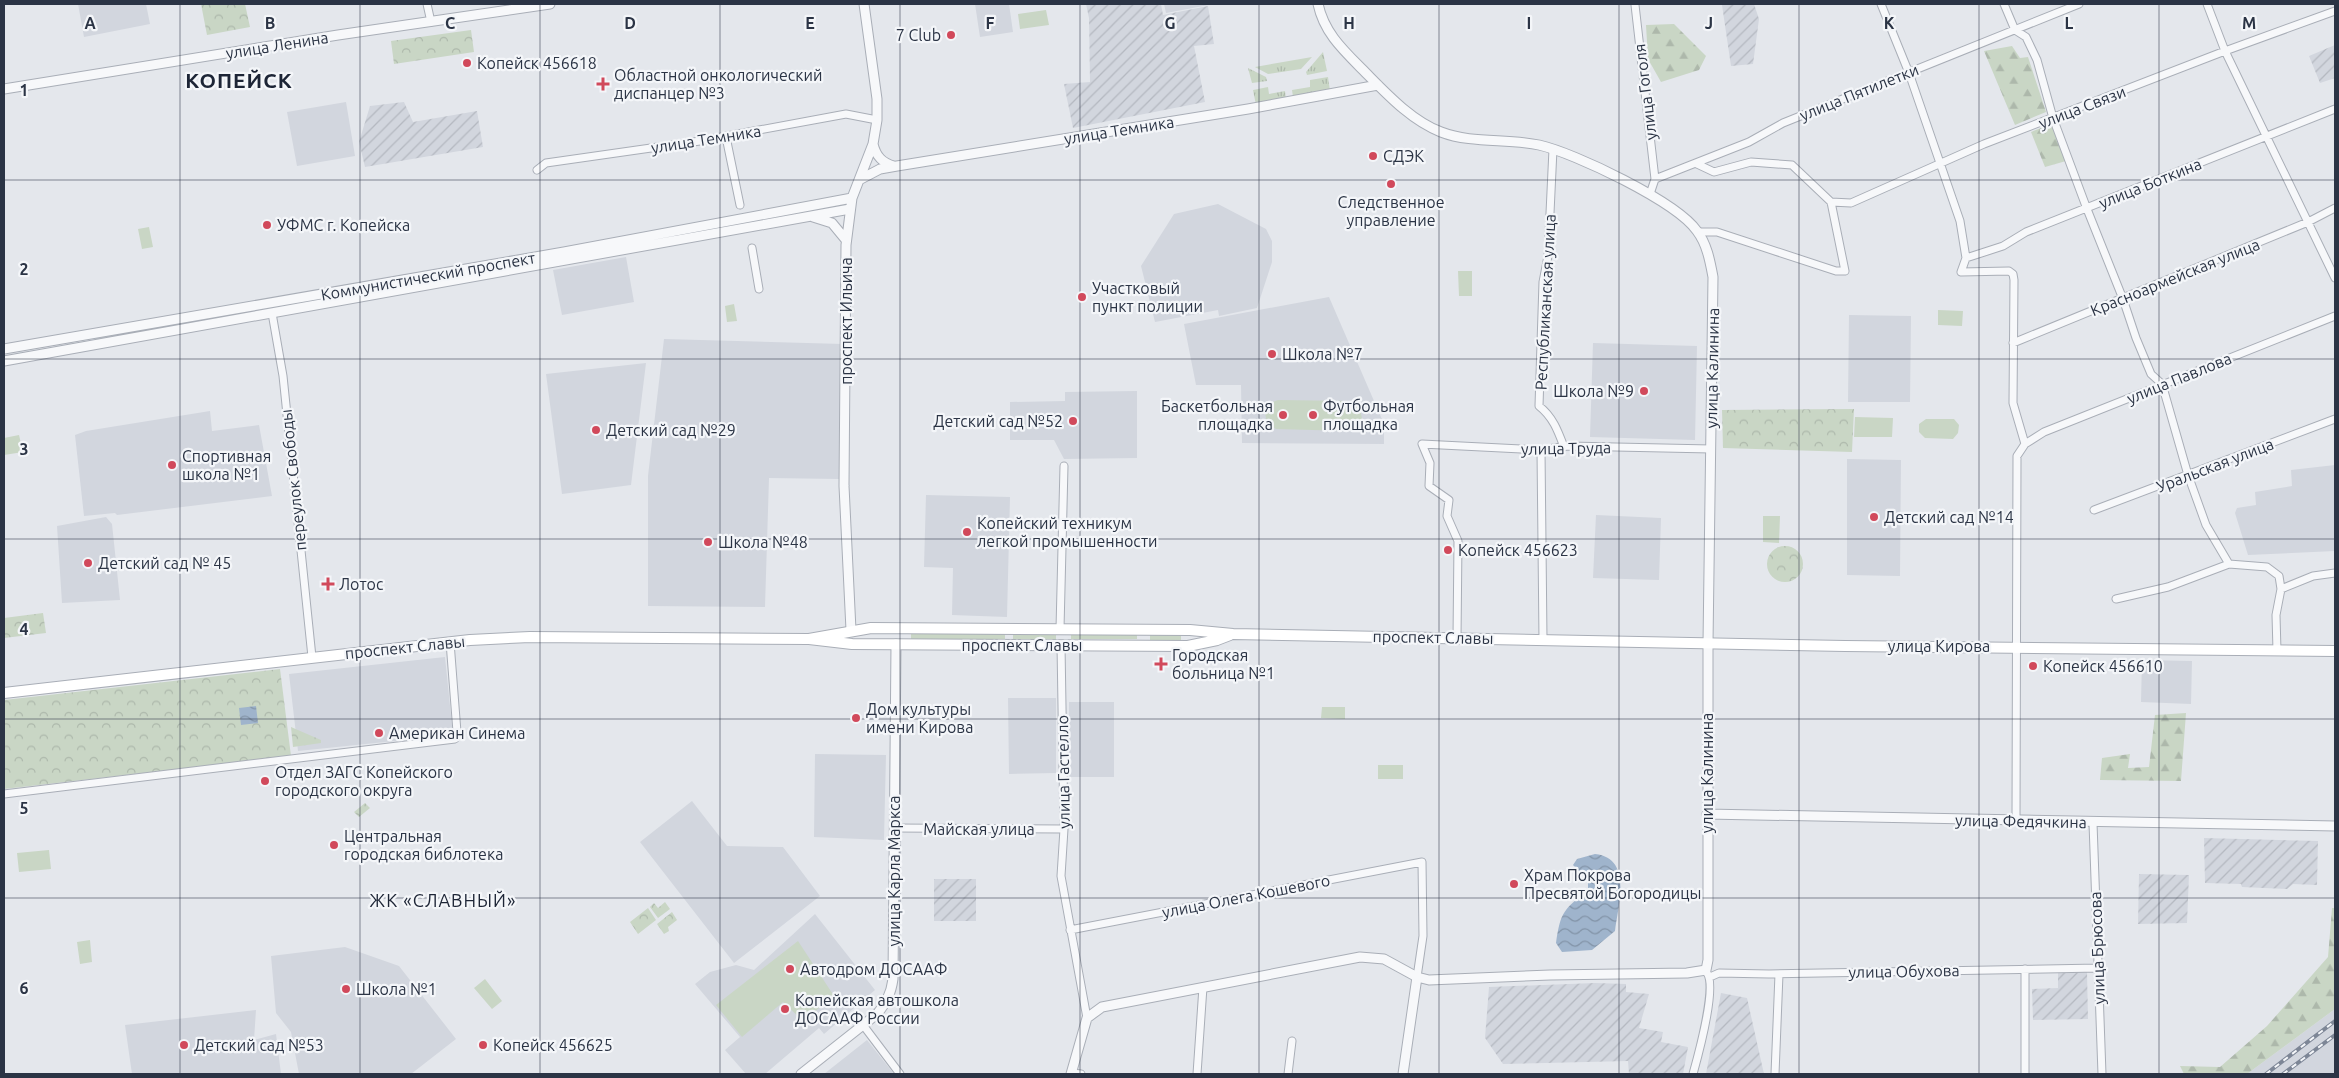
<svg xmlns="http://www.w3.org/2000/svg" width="2339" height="1078" viewBox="0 0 2339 1078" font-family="Ubuntu,sans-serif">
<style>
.built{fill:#d2d6de}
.industrial{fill:url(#industrial-furrows)}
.grass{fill:url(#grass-tufts)}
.forest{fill:url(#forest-firs)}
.park{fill:url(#park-crowns)}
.garden{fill:#c9d6c5}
.water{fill:url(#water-waves)}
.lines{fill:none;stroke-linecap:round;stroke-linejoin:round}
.minor-casing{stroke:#a9aeb7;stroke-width:9}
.tertiary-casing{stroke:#a9aeb7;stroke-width:11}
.secondary-casing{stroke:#a9aeb7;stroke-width:12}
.minor{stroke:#f7f8fa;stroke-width:7}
.tertiary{stroke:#f7f8fa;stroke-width:9}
.secondary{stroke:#fff;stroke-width:10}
.rail-casing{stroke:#7d8696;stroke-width:4}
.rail{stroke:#f4f6f9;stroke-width:2;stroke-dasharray:5.5;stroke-linecap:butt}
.grid{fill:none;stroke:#2b3445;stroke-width:1;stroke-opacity:0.55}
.poi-dot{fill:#d1495b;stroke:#f4f6f9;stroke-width:2}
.labels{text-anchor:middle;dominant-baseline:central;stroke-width:4.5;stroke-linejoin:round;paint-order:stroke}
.poi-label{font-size:16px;fill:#2b3445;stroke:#f4f6f9;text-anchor:start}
.street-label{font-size:16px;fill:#2b3445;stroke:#f4f6f9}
.neighbourhood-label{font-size:18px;letter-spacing:1px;fill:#1d2536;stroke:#f4f6f9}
.district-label{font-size:21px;font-weight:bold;letter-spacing:1px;fill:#1d2536;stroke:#f4f6f9}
.grid-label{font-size:16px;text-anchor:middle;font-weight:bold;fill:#2b3445;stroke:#f4f6f9;stroke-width:4.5;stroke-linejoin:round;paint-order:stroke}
</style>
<defs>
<pattern id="industrial-furrows" width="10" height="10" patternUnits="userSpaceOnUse" patternTransform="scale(1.25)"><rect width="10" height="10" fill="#d2d6de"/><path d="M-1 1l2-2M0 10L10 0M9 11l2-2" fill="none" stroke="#b4b8c0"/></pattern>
<pattern id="grass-tufts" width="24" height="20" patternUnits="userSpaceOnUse" patternTransform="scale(1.25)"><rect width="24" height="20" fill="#c9d6c5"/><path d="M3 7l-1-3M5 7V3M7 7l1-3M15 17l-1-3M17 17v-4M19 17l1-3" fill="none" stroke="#adb8ab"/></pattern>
<pattern id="forest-firs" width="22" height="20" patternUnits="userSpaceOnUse" patternTransform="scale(1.25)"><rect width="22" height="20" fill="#c9d6c5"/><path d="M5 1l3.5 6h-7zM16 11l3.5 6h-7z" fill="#adb8ab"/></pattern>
<pattern id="park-crowns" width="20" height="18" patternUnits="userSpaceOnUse" patternTransform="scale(1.25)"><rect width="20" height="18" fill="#c9d6c5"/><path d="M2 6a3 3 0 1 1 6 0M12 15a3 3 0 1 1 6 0" fill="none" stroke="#adb8ab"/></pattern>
<pattern id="water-waves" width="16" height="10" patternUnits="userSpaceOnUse" patternTransform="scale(1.25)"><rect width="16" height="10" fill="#9fb4cc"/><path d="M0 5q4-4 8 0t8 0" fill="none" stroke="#8293a7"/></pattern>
</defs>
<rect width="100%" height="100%" fill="#e4e7ec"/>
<path class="built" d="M 78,4 L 146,4 L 150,24 L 84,37 Z
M 975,4 L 1009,4 L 1013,32 L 980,37 Z
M 1164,4 L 1214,4 L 1166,13 Z
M 346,102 L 355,156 L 297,166 L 287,112 Z
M 1218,204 L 1266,229 L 1272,241 L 1272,262 L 1257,308 L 1219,316 L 1218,310 L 1155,322 L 1141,266 L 1174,214 Z
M 626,257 L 634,302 L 562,315 L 553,270 Z
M 1329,297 L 1384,424 L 1384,444 L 1242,443 L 1241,385 L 1196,385 L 1184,324 Z
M 1849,315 L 1911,316 L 1910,402 L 1848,402 Z
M 664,339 L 843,344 L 839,479 L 769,478 L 765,607 L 648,606 L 648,476 Z
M 1593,343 L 1697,346 L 1695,440 L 1590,437 Z
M 646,363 L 631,485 L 562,494 L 546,374 Z
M 1137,391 L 1137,458 L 1064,459 L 1054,440 L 1010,440 L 1010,402 L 1065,401 L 1065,392 Z
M 210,411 L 212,431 L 259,425 L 272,496 L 117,515 L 115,513 L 84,516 L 75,435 L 86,431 Z
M 1847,459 L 1901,460 L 1900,576 L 1847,575 Z
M 2335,465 L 2335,551 L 2248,555 L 2235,513 L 2237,508 L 2256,505 L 2255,492 L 2292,486 L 2291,470 Z
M 926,495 L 1010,497 L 1007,617 L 952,615 L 953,568 L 924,567 Z
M 1596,515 L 1661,518 L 1659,580 L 1593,578 Z
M 106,517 L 112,524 L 120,600 L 62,603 L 57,526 Z
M 445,657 L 453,735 L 298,751 L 289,674 Z
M 2142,660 L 2192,661 L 2191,704 L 2141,702 Z
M 1008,698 L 1056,698 L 1056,773 L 1009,774 Z
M 1069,702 L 1114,702 L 1114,777 L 1069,777 Z
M 815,754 L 886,755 L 884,840 L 814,837 Z
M 692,801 L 727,846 L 783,847 L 820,896 L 734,963 L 640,842 Z
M 815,914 L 875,990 L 824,1034 L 819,1028 L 765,1074 L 746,1074 L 725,1050 L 740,1037 L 695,984 L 710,972 L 736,965 L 754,970 Z
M 345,947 L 399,966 L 456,1039 L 411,1074 L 299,1074 L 291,1032 L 276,1013 L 271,956 Z
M 2335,1009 L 2335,1074 L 2247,1074 Z
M 256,1010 L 254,1040 L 276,1034 L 281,1074 L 132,1074 L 125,1025 Z
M 867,1040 L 894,1074 L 824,1074 Z"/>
<path class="industrial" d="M 1086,4 L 1161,4 L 1163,15 L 1208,6 L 1214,44 L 1194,46 L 1205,102 L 1073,128 L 1064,84 L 1090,82 L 1089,18 Z
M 1727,4 L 1754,4 L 1759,19 L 1753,64 L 1731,66 L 1722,5 Z
M 2335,45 L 2335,78 L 2320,83 L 2309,56 Z
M 404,102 L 413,122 L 477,111 L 483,147 L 365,167 L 359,142 L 370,106 Z
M 2204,838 L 2318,841 L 2317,885 L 2293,884 L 2287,889 L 2242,887 L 2241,884 L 2205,883 Z
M 2139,874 L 2189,875 L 2187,923 L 2138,924 Z
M 934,879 L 976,879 L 976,921 L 934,921 Z
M 2087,972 L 2088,1019 L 2033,1020 L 2032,989 L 2058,988 L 2058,973 Z
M 1595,983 L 1626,984 L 1626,992 L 1649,994 L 1639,1028 L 1663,1032 L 1661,1042 L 1688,1047 L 1683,1074 L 1629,1074 L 1628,1061 L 1503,1064 L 1485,1038 L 1489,987 Z
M 1721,993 L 1747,998 L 1764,1074 L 1706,1074 Z"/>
<path class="grass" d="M 1323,52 L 1327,71 L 1307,75 L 1306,72 Z
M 1312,57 L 1301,69 L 1268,74 L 1255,67 Z
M 1248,68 L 1266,77 L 1267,81 L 1252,83 Z
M 1328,77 L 1330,91 L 1293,97 L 1292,90 L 1310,87 L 1310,80 Z
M 1268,87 L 1269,94 L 1285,91 L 1286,99 L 1256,105 L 1253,90 Z
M 911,631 L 1005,631 L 1005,639 L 911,639 Z
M 1013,632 L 1056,632 L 1056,640 L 1013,640 Z
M 1071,632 L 1137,632 L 1137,639 L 1071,639 Z
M 1150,633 L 1181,633 L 1181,641 L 1150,640 Z"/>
<path class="forest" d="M 1674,24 L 1706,56 L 1699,70 L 1661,82 L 1648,59 L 1646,25 Z
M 2012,46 L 2020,58 L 2028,57 L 2046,112 L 2015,125 L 1984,51 Z
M 2051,124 L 2066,161 L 2045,167 L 2031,132 Z
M 2186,713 L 2181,781 L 2100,780 L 2102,758 L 2130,754 L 2128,768 L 2149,767 L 2155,715 Z
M 2332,908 L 2335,908 L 2335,1009 L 2247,1074 L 2184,1074 L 2180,1066 L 2220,1067 L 2267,1026 L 2328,957 Z"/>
<path class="park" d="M 201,4 L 245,4 L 250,27 L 207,35 Z
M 471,30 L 474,52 L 394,64 L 391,41 Z
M 1854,409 L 1852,452 L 1723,448 L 1722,410 Z
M1767 564a18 18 0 1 1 36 0a18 18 0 1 1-36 0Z
M 43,613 L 46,633 L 4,638 L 4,618 Z
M 280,669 L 291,756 L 4,789 L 4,700 Z
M 291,727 L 321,740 L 321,743 L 293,747 Z
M 365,803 L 370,808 L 359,817 L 354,812 Z
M 665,902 L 670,909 L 658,918 L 650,907 L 654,903 L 658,908 Z
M 648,908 L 656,920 L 638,934 L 630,922 Z
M 672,912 L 677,920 L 668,927 L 669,931 L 664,934 L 657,924 Z"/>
<path class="garden" d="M 1046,10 L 1049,25 L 1020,29 L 1018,14 Z
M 149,227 L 153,247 L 142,249 L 138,229 Z
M 1458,271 L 1472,271 L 1472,296 L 1459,296 Z
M 734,304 L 737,321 L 727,322 L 725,306 Z
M 1938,310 L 1963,311 L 1962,326 L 1938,325 Z
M 1278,400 L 1349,401 L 1360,408 L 1362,419 L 1357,428 L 1349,431 L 1276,429 L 1267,423 L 1265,413 L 1270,403 Z
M 1855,417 L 1893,418 L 1892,437 L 1854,437 Z
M 1926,419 L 1954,419 L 1959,425 L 1958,433 L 1953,439 L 1925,438 L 1919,432 L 1919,424 Z
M 19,435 L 23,452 L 4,455 L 4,438 Z
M 1763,516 L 1780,516 L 1779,543 L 1763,542 Z
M 1322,707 L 1345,707 L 1345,719 L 1321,718 Z
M 1378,765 L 1403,765 L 1403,779 L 1378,779 Z
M 49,850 L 51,869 L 19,872 L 17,853 Z
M 90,940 L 92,962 L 80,964 L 77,942 Z
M 798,941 L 834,996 L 803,1021 L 783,1002 L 742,1037 L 716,1005 Z
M 485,979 L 502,1001 L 492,1009 L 474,988 Z"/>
<path class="water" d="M 256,706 L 258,723 L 241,725 L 239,708 Z
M 1595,854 C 1633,858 1618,905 1615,931 L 1592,950 L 1562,952 L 1556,943 C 1561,910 1564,910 1588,890 L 1588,881 L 1573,865 L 1577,859 Z"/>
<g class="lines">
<defs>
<path id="minor" d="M 427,4 L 431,22
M 1881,4 L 1909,73 L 1960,221 L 1966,258 L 1961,272 L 2009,271 L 2013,274 L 2014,280 L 2013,403 L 2025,444 L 2017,456 L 2016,820
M 2004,4 L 2015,30 L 2026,37 L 2037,60 L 2053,118 L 2087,209 L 2123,299 L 2136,338 L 2151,374 L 2162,384 L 2188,475 L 2206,525 L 2229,564 L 2267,567 L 2279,576 L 2281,589 L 2276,615 L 2277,651
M 2207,4 L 2225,51 L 2335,278
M 1635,5 L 1655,179
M 726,137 L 740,205
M 1553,149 L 1548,256 L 1543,282 L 1539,406 C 1553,417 1558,431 1564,447
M 1697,164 L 1714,172 L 1751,162 L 1792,165 L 1831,202 L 1845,271 L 1836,271 L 1717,232 L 1698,232
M 537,170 L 546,163 L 700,141 L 846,114 L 877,120
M 1650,194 L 1655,179 L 1749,142 L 1783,123 L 2079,4
M 1831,202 L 1851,203 L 1984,144 L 2225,51 L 2335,11
M 752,248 L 759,289
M 1966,258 L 2003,246 L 2026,232 L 2335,109
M 272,313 L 283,376 L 312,657
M 2013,343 L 2308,222 L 2335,208
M 2025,444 L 2044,432 L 2335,316
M 1541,450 L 1543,639
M 2094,510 L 2335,419
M 2281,589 L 2313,576 L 2335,573
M 2116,599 L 2168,587 L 2229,564
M 1060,629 L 1064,466
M 1457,638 L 1458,541 L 1447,516 L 1449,500 L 1429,486 L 1430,463 L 1422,444 L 1541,450 L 1568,446 L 1711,449
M 1061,645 L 1064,829 L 1061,876 L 1087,1018
M 4,794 L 455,739 L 457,732 L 450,642
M 2093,823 L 2102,1074
M 894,828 L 1064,829
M 1070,930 L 1422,862 L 1423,936 L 1417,977
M 2025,969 L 2025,1074
M 1710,977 L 1719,973 L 1769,974 L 2098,968
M 863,1025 L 900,1074
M 1072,1073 L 1081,1074
M 1197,1074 L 1203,987
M 1288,1074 L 1292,1041
M 1693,1074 C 1698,1056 1717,987 1707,973
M 1775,1074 L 1779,974"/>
<path id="tertiary" d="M 4,89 L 338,35 L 550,4
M 873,144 C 876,156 882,163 894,166
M 861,179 L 880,169 L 897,166 L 1248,109 L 1378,85
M 813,217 L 832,223 L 846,240
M 4,349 L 564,252 L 852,198
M 4,361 L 850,209
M 851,630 L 844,486 L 846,245 L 852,198 L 873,144 L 877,120 L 877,99 L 864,4
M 1707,814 L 2335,826
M 801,1074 L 877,1014 C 886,1003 891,994 893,979 L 896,644
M 1071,1074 L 1087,1018 L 1102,1007 L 1360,957 L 1384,959 L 1417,977 L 1429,980 L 1550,975 L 1687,973 L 1706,970 L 1708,960 L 1708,643 L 1713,277 C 1710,261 1707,244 1697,231 C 1677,202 1575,153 1539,145 C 1507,138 1472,144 1441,132 C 1410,120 1385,92 1362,69 C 1342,49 1324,32 1318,4
M 1403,1074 L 1417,977"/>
<path id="secondary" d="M 809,639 L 871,628 L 1190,630 L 1233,634 L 1845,646 L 2335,651
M 4,693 L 470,640 L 530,637 L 809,639 L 852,644 L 1188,646 L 1217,640 L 1230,635"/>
</defs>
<use href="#minor" class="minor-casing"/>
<use href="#tertiary" class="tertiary-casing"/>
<use href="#secondary" class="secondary-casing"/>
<use href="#minor" class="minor"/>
<use href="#tertiary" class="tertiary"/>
<use href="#secondary" class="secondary"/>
<defs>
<path id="rail" d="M 2266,1074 L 2335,1021
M 2283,1074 L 2335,1035"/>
</defs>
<use href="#rail" class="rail-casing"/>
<use href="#rail" class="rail"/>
</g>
<path class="grid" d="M 180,4 L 180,1074M 360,4 L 360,1074M 540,4 L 540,1074M 720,4 L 720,1074M 900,4 L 900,1074M 1080,4 L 1080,1074M 1259,4 L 1259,1074M 1439,4 L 1439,1074M 1619,4 L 1619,1074M 1799,4 L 1799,1074M 1979,4 L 1979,1074M 2159,4 L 2159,1074M 4,180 L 2335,180M 4,359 L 2335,359M 4,539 L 2335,539M 4,719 L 2335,719M 4,898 L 2335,898"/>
<g class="poi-dot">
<circle cx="951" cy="35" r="5"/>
<circle cx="467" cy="63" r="5"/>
<path d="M600.5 76.5h5v5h5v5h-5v5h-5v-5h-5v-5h5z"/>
<circle cx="1373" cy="156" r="5"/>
<circle cx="1391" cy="184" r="5"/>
<circle cx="267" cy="225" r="5"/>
<circle cx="1082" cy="297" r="5"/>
<circle cx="1272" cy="354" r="5"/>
<circle cx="1644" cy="391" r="5"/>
<circle cx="1283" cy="415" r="5"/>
<circle cx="1313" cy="415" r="5"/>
<circle cx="1073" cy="421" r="5"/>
<circle cx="596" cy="430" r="5"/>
<circle cx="172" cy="465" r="5"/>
<circle cx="1874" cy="517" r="5"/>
<circle cx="967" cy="532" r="5"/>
<circle cx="708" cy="542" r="5"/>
<circle cx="1448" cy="550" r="5"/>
<circle cx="88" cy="563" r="5"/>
<path d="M325.5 576.5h5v5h5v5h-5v5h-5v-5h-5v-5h5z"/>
<path d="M1158.5 656.5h5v5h5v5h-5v5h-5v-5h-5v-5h5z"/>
<circle cx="2033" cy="666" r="5"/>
<circle cx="856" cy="718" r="5"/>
<circle cx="379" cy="733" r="5"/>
<circle cx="265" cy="781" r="5"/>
<circle cx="334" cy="845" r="5"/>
<circle cx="1514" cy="884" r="5"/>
<circle cx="790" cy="969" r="5"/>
<circle cx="346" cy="989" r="5"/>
<circle cx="785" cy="1009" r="5"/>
<circle cx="184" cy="1045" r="5"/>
<circle cx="483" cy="1045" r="5"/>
</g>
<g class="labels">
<g class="poi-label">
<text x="941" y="35" text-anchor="end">7 Club</text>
<text x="477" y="63">Копейск 456618</text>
<text x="614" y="75">Областной онкологический<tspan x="614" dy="18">диспанцер №3</tspan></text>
<text x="1383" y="156">СДЭК</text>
<text x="1391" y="202" text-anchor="middle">Следственное<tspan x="1391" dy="18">управление</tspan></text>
<text x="277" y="225">УФМС г. Копейска</text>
<text x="1092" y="288">Участковый<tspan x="1092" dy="18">пункт полиции</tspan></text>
<text x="1282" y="354">Школа №7</text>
<text x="1634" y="391" text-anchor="end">Школа №9</text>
<text x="1273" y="406" text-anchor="end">Баскетбольная<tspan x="1273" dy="18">площадка</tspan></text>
<text x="1323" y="406">Футбольная<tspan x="1323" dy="18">площадка</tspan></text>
<text x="1063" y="421" text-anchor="end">Детский сад №52</text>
<text x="606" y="430">Детский сад №29</text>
<text x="182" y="456">Спортивная<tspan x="182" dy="18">школа №1</tspan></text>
<text x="1884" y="517">Детский сад №14</text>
<text x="977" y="523">Копейский техникум<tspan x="977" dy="18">легкой промышенности</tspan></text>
<text x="718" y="542">Школа №48</text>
<text x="1458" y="550">Копейск 456623</text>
<text x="98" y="563">Детский сад № 45</text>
<text x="339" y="584">Лотос</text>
<text x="1172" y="655">Городская<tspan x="1172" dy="18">больница №1</tspan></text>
<text x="2043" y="666">Копейск 456610</text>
<text x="866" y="709">Дом культуры<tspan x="866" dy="18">имени Кирова</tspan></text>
<text x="389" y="733">Американ Синема</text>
<text x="275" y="772">Отдел ЗАГС Копейского<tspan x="275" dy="18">городского округа</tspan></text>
<text x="344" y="836">Центральная<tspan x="344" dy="18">городская библотека</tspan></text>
<text x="1524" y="875">Храм Покрова<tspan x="1524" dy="18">Пресвятой Богородицы</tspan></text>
<text x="800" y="969">Автодром ДОСААФ</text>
<text x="356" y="989">Школа №1</text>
<text x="795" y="1000">Копейская автошкола<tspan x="795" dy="18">ДОСААФ России</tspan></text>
<text x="194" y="1045">Детский сад №53</text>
<text x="493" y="1045">Копейск 456625</text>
</g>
<g class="street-label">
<text transform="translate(277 45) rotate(-9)">улица Ленина</text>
<text transform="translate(1645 92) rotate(-97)">улица Гоголя</text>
<text transform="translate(1859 92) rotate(-22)">улица Пятилетки</text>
<text transform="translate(2082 107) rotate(-21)">улица Связи</text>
<text transform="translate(1119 130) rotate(-9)">улица Темника</text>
<text transform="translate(706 139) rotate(-9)">улица Темника</text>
<text transform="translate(2150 183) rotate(-22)">улица Боткина</text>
<text transform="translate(428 276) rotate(-10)">Коммунистический проспект</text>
<text transform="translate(2175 277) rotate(-22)">Красноармейская улица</text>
<text transform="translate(1545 302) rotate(-87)">Республиканская улица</text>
<text transform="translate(846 321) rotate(-90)">проспект Ильича</text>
<text transform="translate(1712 368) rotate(-89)">улица Калинина</text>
<text transform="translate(2179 378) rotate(-22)">улица Павлова</text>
<text transform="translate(1566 448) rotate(-1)">улица Труда</text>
<text transform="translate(2215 465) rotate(-21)">Уральская улица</text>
<text transform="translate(293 480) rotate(-96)">переулок Свободы</text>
<text transform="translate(1433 637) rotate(1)">проспект Славы</text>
<text x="1022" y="645">проспект Славы</text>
<text x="1939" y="646">улица Кирова</text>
<text transform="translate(405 647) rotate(-6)">проспект Славы</text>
<text transform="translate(1063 772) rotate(-91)">улица Гастелло</text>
<text transform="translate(1707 773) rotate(-90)">улица Калинина</text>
<text transform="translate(2021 821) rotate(1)">улица Федячкина</text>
<text x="979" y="829">Майская улица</text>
<text transform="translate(894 871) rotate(-90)">улица Карла Маркса</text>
<text transform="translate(1246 896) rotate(-11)">улица Олега Кошевого</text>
<text transform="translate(2097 948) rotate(-92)">улица Брюсова</text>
<text transform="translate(1904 971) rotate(-1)">улица Обухова</text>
</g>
<g class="neighbourhood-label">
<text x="443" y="900">ЖК «СЛАВНЫЙ»</text>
</g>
<g class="district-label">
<text x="239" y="80">КОПЕЙСК</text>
</g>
</g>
<g class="grid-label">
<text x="90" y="29">A</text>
<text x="270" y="29">B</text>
<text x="450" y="29">C</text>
<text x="630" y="29">D</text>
<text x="810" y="29">E</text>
<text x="990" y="29">F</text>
<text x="1170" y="29">G</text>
<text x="1349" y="29">H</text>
<text x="1529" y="29">I</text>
<text x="1709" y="29">J</text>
<text x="1889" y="29">K</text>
<text x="2069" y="29">L</text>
<text x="2249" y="29">M</text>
<text x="24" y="96">1</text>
<text x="24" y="275">2</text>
<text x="24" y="455">3</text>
<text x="24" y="635">4</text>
<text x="24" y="814">5</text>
<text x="24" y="994">6</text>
</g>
<rect width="2339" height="1078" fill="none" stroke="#2b3445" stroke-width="10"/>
</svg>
